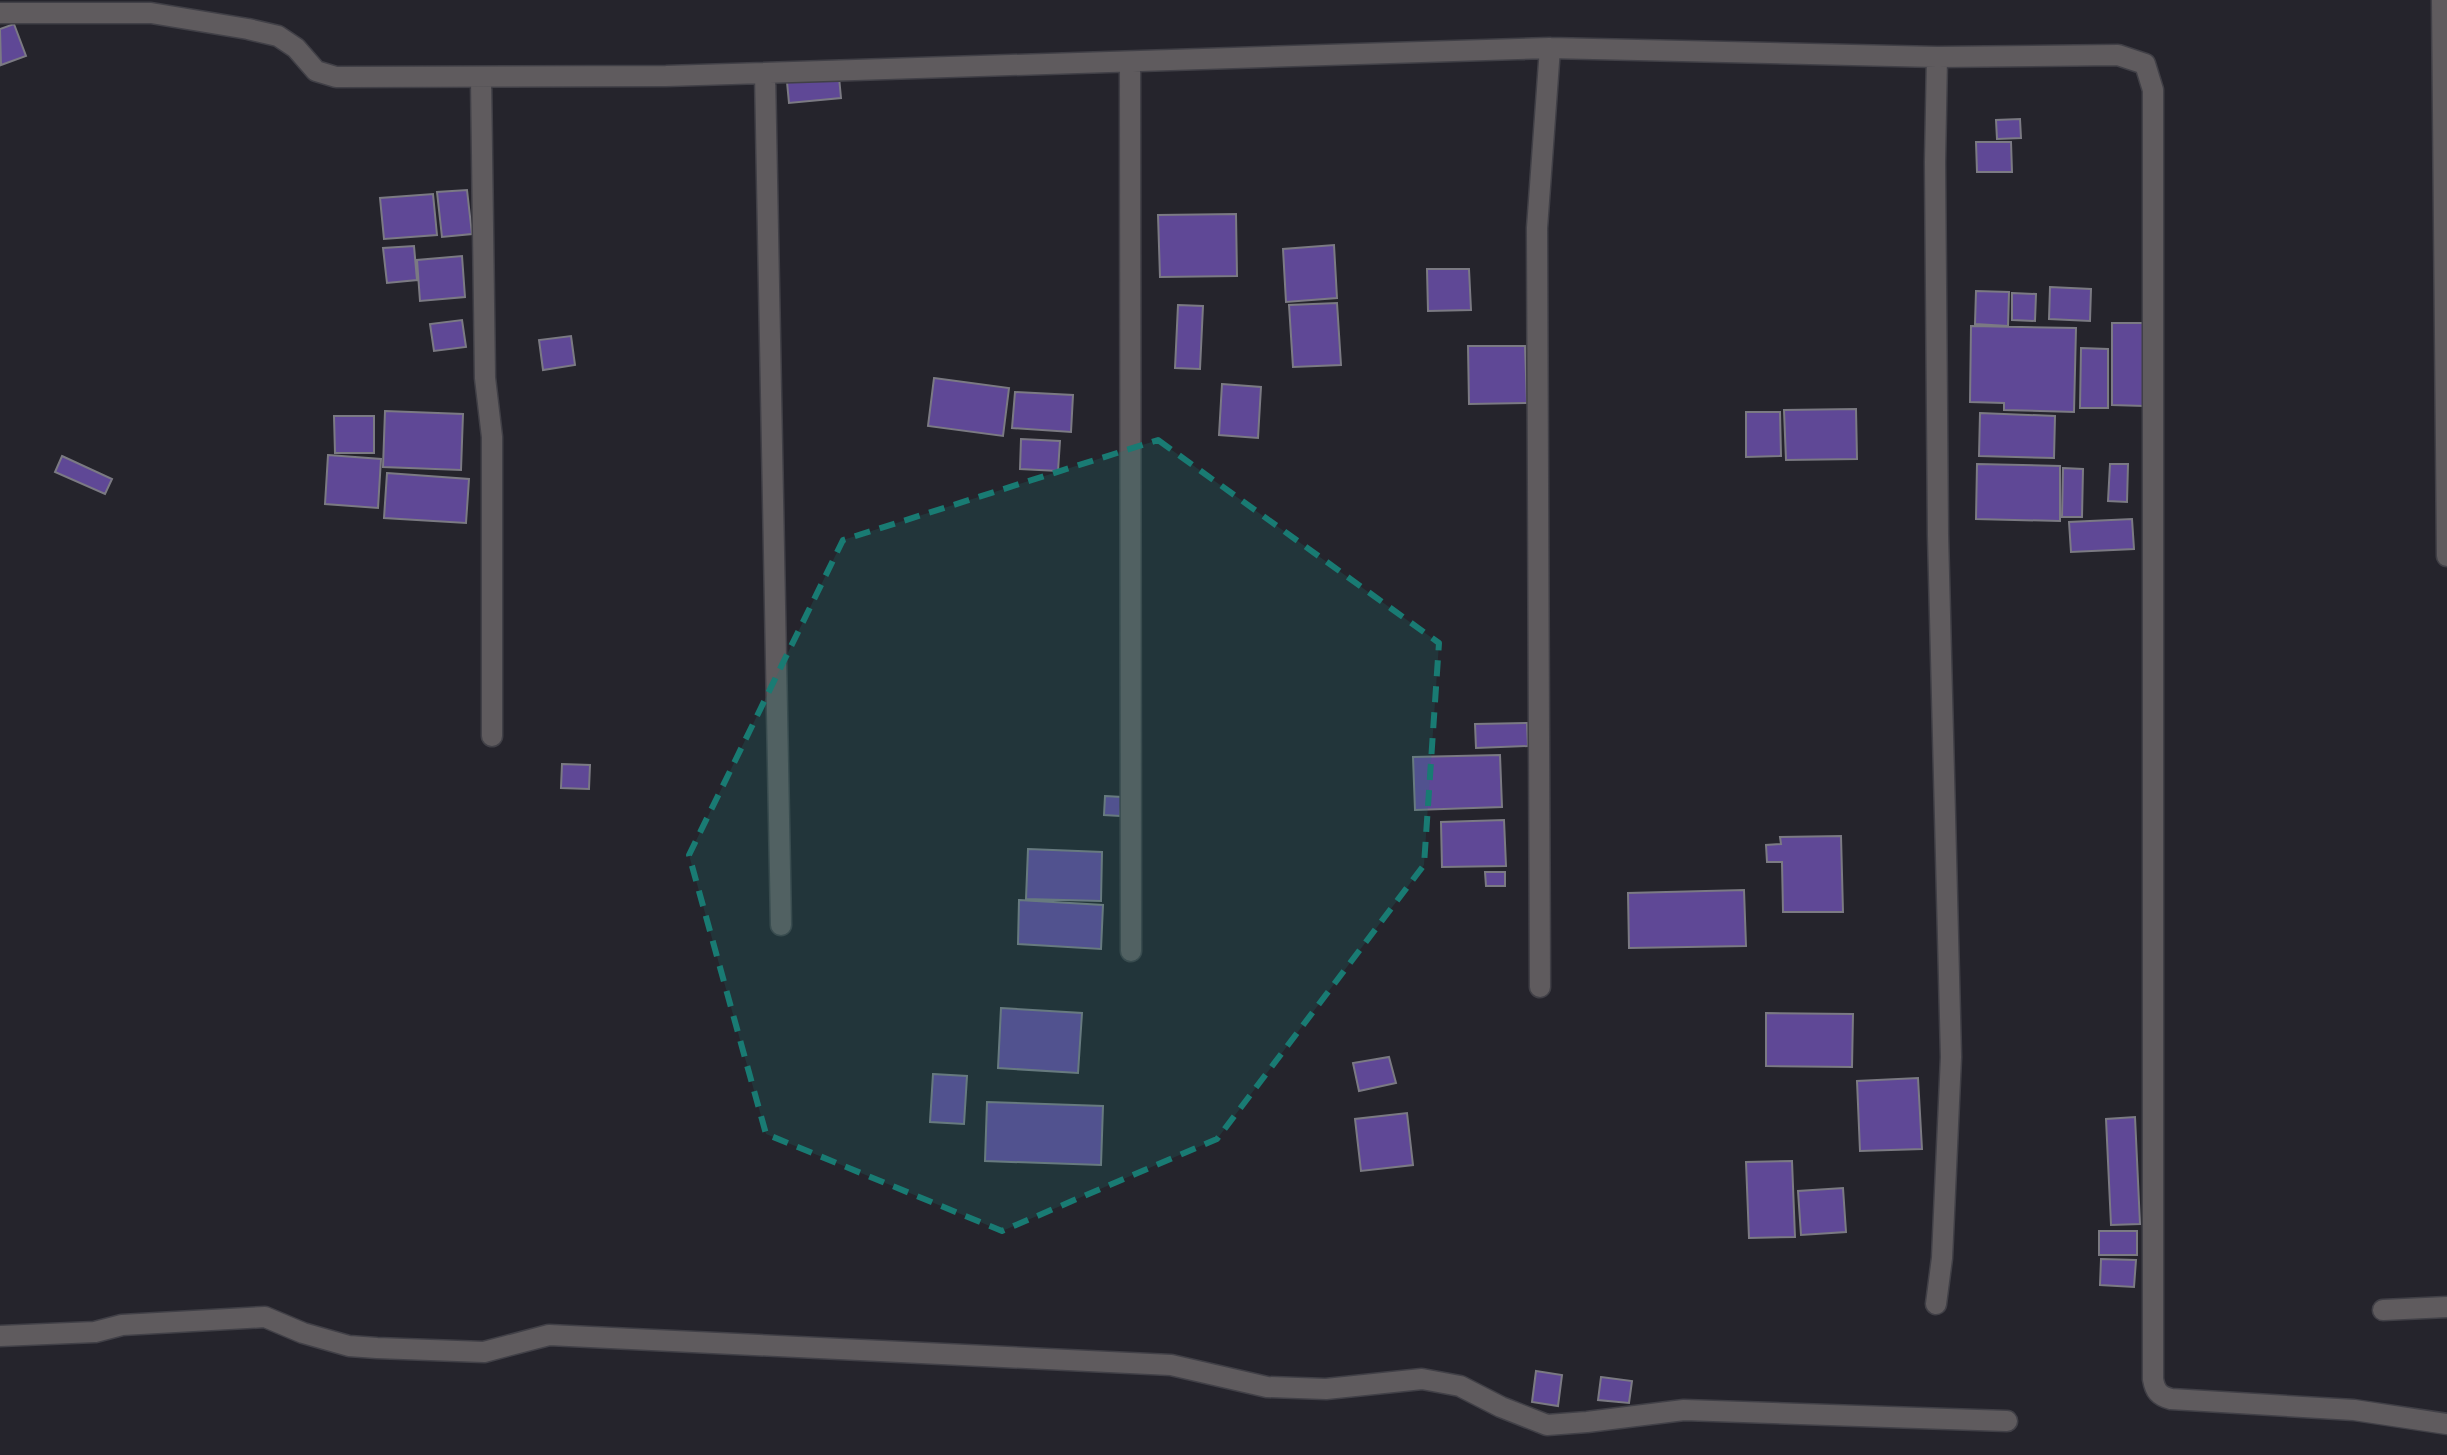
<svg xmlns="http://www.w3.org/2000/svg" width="2447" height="1455" viewBox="0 0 2447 1455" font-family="Literata,serif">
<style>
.building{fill:#5f4896;stroke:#7b7a83;stroke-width:2}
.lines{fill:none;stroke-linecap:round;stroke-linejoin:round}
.minor-casing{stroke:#414047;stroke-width:23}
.minor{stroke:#5f5b5e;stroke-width:20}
.marked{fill:#197b73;fill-opacity:0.2;stroke:#197b73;stroke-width:6;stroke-dasharray:16 10;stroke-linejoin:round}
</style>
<rect width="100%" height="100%" fill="#25242c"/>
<path class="building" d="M 14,24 L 26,56 L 1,65 L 0,29 Z
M 839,77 L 841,98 L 789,103 L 787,82 Z
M 2020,119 L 2021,138 L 1997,139 L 1996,120 Z
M 1976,142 L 2011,142 L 2012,172 L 1977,172 Z
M 467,190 L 472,234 L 442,237 L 437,192 Z
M 433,194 L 437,235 L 384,239 L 380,198 Z
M 1236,214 L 1237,276 L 1160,277 L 1158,215 Z
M 1334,245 L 1337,298 L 1286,302 L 1283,249 Z
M 414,246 L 417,280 L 387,283 L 383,248 Z
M 462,256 L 465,297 L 420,301 L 417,260 Z
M 1427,269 L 1469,269 L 1471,310 L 1428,311 Z
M 2050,287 L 2091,289 L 2090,321 L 2049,319 Z
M 1976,291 L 2009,292 L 2008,326 L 1975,324 Z
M 2012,293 L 2036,294 L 2035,321 L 2012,320 Z
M 1337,303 L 1341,365 L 1293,367 L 1289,305 Z
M 1178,305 L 1203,306 L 1200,369 L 1175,368 Z
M 462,320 L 466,347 L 434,351 L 430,324 Z
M 2112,323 L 2145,323 L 2144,406 L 2112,405 Z
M 1971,326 L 2076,328 L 2074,412 L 2004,410 L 2004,403 L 1970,402 Z
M 571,336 L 575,365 L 543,370 L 539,340 Z
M 1468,346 L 1525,346 L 1527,403 L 1469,404 Z
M 2081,348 L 2108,349 L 2108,408 L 2080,408 Z
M 934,378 L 1009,388 L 1003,436 L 928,426 Z
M 1222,384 L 1261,387 L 1258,438 L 1219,435 Z
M 1015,392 L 1073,395 L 1071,432 L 1012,428 Z
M 1856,409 L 1857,459 L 1786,460 L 1784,410 Z
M 385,411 L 463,414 L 461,470 L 383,467 Z
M 1746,412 L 1780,412 L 1781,456 L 1746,457 Z
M 1980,413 L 2055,416 L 2054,458 L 1979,456 Z
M 334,416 L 374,416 L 374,453 L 335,453 Z
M 1021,439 L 1060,441 L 1058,471 L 1020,469 Z
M 328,455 L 381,459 L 378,508 L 325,504 Z
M 62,456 L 112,479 L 105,494 L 55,472 Z
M 1977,464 L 2060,466 L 2060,521 L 1976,519 Z
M 2110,464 L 2128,464 L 2127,502 L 2108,501 Z
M 2063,468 L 2083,469 L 2082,517 L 2062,517 Z
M 387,473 L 469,479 L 466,523 L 384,518 Z
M 2132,519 L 2134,549 L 2071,552 L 2069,522 Z
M 1527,723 L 1528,746 L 1476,748 L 1475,724 Z
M 1500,755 L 1502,807 L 1415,810 L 1413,757 Z
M 562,764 L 590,765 L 589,789 L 561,788 Z
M 1105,796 L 1122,797 L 1120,816 L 1104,815 Z
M 1504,820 L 1506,866 L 1442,867 L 1441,822 Z
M 1841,836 L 1843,912 L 1783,912 L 1782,862 L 1767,862 L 1766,845 L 1781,844 L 1780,837 Z
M 1028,849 L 1102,852 L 1101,901 L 1026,899 Z
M 1485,872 L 1505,872 L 1505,886 L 1486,886 Z
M 1744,890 L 1746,946 L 1629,948 L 1628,893 Z
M 1019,900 L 1103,905 L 1101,949 L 1018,944 Z
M 1001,1008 L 1082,1013 L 1078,1073 L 998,1068 Z
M 1766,1013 L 1853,1014 L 1852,1067 L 1766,1066 Z
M 1389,1057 L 1396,1083 L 1359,1091 L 1353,1063 Z
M 933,1074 L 967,1076 L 964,1124 L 930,1122 Z
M 1918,1078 L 1922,1149 L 1860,1151 L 1857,1081 Z
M 987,1102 L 1103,1106 L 1101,1165 L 985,1161 Z
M 1407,1113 L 1413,1165 L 1361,1171 L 1355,1119 Z
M 2135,1117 L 2140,1224 L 2111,1225 L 2106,1119 Z
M 1792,1161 L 1795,1237 L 1749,1238 L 1746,1162 Z
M 1843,1188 L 1846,1232 L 1801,1235 L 1798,1191 Z
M 2099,1231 L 2137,1231 L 2137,1255 L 2099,1255 Z
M 2101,1259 L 2136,1260 L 2134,1287 L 2100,1285 Z
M 1536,1371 L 1562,1375 L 1558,1406 L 1532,1402 Z
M 1601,1377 L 1632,1381 L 1629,1403 L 1598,1400 Z"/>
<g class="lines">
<defs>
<path id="minor" d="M 2442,0 L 2447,556
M 0,13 L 151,13 L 248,29 L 278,36 L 296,48 L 316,71 L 336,77 L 666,76 L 1550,48 L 1937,57 L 2118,55 L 2145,64 L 2153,90 L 2153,1379 C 2155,1391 2159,1396 2171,1399 L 2354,1410 L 2447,1424
M 1130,62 L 1131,951
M 765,73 L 781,925
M 481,78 L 485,378 L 492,437 L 492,736
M 1540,987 L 1537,228 L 1550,48
M 1936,1304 L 1942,1258 L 1951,1057 L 1938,535 L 1935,162 L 1937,57
M 2383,1310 L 2447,1307
M 0,1336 L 95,1332 L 122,1325 L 265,1317 L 303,1333 L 349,1346 L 377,1348 L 484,1352 L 549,1335 L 1171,1365 L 1267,1387 L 1326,1389 L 1422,1379 L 1460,1386 L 1501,1407 L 1547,1425 L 1587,1422 L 1684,1410 L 2007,1421"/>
</defs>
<use href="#minor" class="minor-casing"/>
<use href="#minor" class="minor"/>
</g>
<path class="marked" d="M 1158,440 L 1439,643 L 1424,865 L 1217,1139 L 1002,1231 L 766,1134 L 689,855 L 843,540 Z"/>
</svg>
